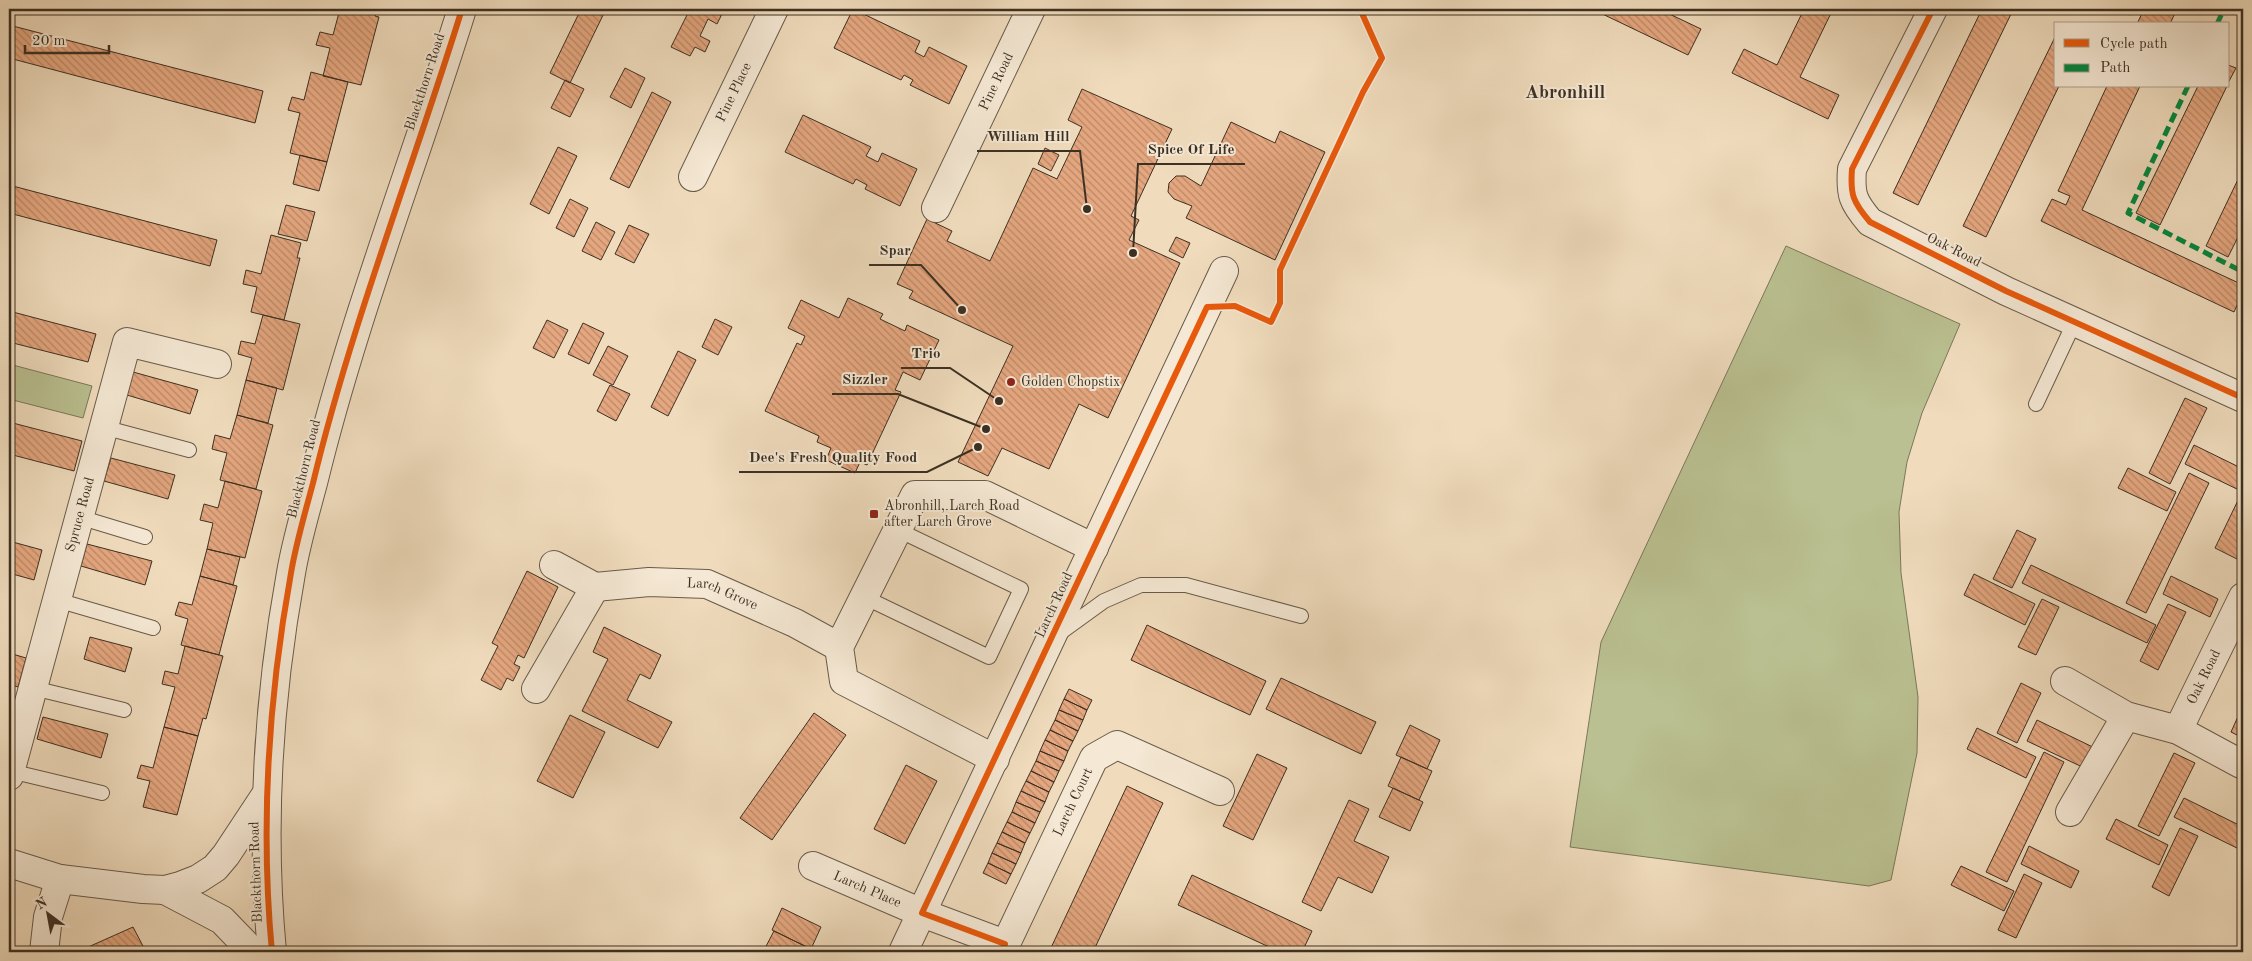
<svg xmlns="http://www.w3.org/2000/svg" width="2252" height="961" viewBox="0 0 2252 961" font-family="'Old Standard TT',serif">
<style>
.green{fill:#bac091;stroke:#7b785a}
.building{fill:url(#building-back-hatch);stroke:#3c3023}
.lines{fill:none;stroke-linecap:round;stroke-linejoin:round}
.service-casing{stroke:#695b4a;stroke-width:16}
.minor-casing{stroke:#695b4a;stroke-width:30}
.tertiary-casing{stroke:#695b4a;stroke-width:30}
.service{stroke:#f5e8d4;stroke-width:14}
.minor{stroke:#f5e8d4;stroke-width:28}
.tertiary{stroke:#f5e8d4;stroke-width:28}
.quiet{stroke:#00873e;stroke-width:5;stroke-dasharray:10 5;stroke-linecap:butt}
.cycleway-casing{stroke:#f5e8d4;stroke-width:9}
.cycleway{stroke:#e8590c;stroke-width:6}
.poi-dot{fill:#8f2418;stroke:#f5e8d4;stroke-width:2}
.labels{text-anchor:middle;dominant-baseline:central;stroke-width:4;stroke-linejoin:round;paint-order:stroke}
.street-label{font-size:14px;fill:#3c3023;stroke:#f5e8d4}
.poi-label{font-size:14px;fill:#3c3023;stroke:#f5e8d4;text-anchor:start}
.district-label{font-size:19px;font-weight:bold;fill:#3c3023;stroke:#f5e8d4}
.leader{fill:none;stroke:#3c3023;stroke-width:2}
.callout-dot{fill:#3c3023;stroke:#f5e8d4;stroke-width:2}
.callout-label{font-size:15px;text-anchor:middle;font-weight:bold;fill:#3c3023;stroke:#f5e8d4;stroke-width:4;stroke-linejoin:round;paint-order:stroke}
</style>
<defs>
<pattern id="building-back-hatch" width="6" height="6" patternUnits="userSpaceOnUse" patternTransform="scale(1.25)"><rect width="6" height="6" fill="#e5a77f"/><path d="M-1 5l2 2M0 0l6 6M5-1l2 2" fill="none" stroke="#bb8868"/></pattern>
</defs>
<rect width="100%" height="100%" fill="#f0dcbd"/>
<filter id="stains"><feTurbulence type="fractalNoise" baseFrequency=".004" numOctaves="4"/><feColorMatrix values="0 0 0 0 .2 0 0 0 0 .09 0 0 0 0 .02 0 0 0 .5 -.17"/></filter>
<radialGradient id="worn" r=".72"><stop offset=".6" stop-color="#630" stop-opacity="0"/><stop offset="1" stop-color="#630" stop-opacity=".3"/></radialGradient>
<path class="green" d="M 1786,246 L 1960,324 L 1922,413 L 1907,462 L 1899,512 L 1901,573 L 1918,697 L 1917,753 L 1891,880 L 1869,886 L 1570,847 L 1601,642 Z
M 9,364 L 92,386 L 83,418 L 9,399 Z"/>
<path class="building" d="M 340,9 L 377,9 L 375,16 L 379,17 L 361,85 L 323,76 L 330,48 L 316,45 L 320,32 L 333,35 Z
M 581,9 L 606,9 L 570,83 L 550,73 Z
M 690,9 L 717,9 L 723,12 L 717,24 L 708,19 L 700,36 L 710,41 L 705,52 L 695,47 L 690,56 L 671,47 Z
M 853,9 L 920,41 L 915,52 L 924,57 L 929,47 L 967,66 L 949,104 L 910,85 L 913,80 L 904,75 L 901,80 L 834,48 Z
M 1592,9 L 1659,9 L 1701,29 L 1688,55 Z
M 1804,9 L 1833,9 L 1800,77 L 1839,95 L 1828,119 L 1732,73 L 1744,49 L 1777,65 Z
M 1982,9 L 2001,9 L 2011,14 L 1918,205 L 1893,193 Z
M 2117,9 L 2133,9 L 2130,15 Z
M 2144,9 L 2166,9 L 2175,13 L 2170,24 L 2137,24 Z
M 9,25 L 263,91 L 255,123 L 9,58 Z
M 2056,35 L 2056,86 L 2059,86 L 1986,237 L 1963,226 Z
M 2228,65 L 2236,68 L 2228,83 Z
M 625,68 L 645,78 L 631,108 L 610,97 Z
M 311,72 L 348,82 L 327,162 L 290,153 L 300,113 L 288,110 L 292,97 L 304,100 Z
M 565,80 L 584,89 L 570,117 L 551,108 Z
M 2107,86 L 2140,86 L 2082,210 L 2243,285 L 2243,292 L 2234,312 L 2041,221 L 2052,199 L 2066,205 L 2070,196 L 2058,191 Z
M 2198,86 L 2227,86 L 2160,225 L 2136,213 Z
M 1082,89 L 1172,129 L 1131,216 L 1139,220 L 1129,240 L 1180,263 L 1108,418 L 1079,404 L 1049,469 L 1002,448 L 988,476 L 958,462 L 1013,346 L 909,298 L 913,291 L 897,284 L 927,219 L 952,231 L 947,241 L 990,261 L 1033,168 L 1057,179 L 1082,127 L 1068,120 Z
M 652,92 L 671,102 L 629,188 L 610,179 Z
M 803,115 L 871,147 L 866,156 L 878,162 L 882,153 L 917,169 L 900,206 L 865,189 L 867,185 L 856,179 L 853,184 L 785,152 Z
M 1231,122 L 1275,143 L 1280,131 L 1325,152 L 1275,260 L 1186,218 L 1192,206 L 1174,199 L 1168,192 L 1169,183 L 1176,176 L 1185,176 L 1201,186 Z
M 558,147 L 577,156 L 549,214 L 530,204 Z
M 1045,148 L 1059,155 L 1051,171 L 1038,164 Z
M 300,155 L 327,162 L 319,191 L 293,184 Z
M 2243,169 L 2243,227 L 2228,257 L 2206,246 Z
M 9,185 L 217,240 L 210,266 L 9,213 Z
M 570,199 L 588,208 L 574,237 L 556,228 Z
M 286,205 L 315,212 L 307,241 L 278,234 Z
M 596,222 L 615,232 L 601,260 L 582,251 Z
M 629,225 L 649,234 L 634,263 L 615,254 Z
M 271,235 L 301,243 L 297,258 L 300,258 L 284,320 L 251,312 L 257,287 L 243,284 L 246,270 L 261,274 Z
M 1176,237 L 1190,243 L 1183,258 L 1169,251 Z
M 848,298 L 883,314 L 880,319 L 905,331 L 907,325 L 939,340 L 920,380 L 903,372 L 895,390 L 901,392 L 867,465 L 860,462 L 855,473 L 826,460 L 831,448 L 817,442 L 819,436 L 765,411 L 797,343 L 801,345 L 805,336 L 788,328 L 801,300 L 839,318 Z
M 9,311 L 96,334 L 88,362 L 9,342 Z
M 263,315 L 300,324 L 283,390 L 246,380 L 252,358 L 238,354 L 241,341 L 255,344 Z
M 715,319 L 732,327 L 718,355 L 702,347 Z
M 547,320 L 568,330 L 554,358 L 533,348 Z
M 583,323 L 604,333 L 589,364 L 568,354 Z
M 608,346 L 628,356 L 613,385 L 593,375 Z
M 678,351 L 696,360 L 668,416 L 651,407 Z
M 133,372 L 198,390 L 190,414 L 127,395 Z
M 246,380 L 277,388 L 268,423 L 237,415 Z
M 610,385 L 630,394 L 616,421 L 597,411 Z
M 2185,398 L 2207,408 L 2170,484 L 2149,473 Z
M 237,415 L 273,425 L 256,489 L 220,480 L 227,453 L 212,449 L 215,435 L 230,439 Z
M 9,422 L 82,441 L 74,471 L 9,454 Z
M 2194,445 L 2243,469 L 2243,481 L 2239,490 L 2185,464 Z
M 111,458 L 175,475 L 168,499 L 104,481 Z
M 2128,468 L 2176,492 L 2167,511 L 2118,488 Z
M 2189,473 L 2209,483 L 2146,613 L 2126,603 Z
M 225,481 L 262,491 L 245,558 L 207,549 L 213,523 L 200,520 L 204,504 L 218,508 Z
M 2243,490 L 2243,546 L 2237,559 L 2215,548 Z
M 2017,530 L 2036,539 L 2012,588 L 1993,579 Z
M 9,541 L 42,550 L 34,580 L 9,573 Z
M 87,544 L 152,561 L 145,585 L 81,566 Z
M 207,549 L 240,557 L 233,585 L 200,576 Z
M 2031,565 L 2156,625 L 2147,643 L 2022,583 Z
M 527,571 L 558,587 L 524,658 L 518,655 L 514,664 L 520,667 L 513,681 L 507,678 L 501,690 L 481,680 L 498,646 L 492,643 Z
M 1974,574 L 2035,604 L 2025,625 L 1964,595 Z
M 200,576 L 237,586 L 219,655 L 181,645 L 188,619 L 175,615 L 179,602 L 192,605 Z
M 2171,576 L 2218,599 L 2210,617 L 2163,594 Z
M 2042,599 L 2059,607 L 2036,655 L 2018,647 Z
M 2168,604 L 2186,612 L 2158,670 L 2140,661 Z
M 1147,625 L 1266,681 L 1250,715 L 1131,660 Z
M 604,627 L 661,655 L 650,679 L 640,674 L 627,700 L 672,722 L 658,748 L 582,711 L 608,659 L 593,652 Z
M 90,637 L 132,648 L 125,672 L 84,659 Z
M 185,646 L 223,656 L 206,719 L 203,718 L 198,736 L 164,727 L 175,687 L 162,684 L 165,671 L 178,674 Z
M 9,653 L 26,658 L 18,687 L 9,684 Z
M 1281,678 L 1376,722 L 1361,754 L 1266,709 Z
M 2021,683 L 2041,693 L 2017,743 L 1997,733 Z
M 1069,689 L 1092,700 L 1087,710 L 1064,699 Z
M 1064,699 L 1087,710 L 1083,720 L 1059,710 Z
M 1059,710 L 1083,720 L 1078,731 L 1055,720 Z
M 2240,712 L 2243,713 L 2243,738 L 2231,732 Z
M 814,713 L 846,735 L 772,840 L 740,818 Z
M 570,715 L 605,732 L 573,798 L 537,781 Z
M 43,717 L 108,734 L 101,758 L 37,739 Z
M 1055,720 L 1078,731 L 1073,741 L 1050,730 Z
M 2037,720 L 2103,752 L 2093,772 L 2027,741 Z
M 1410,725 L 1440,740 L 1427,769 L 1396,755 Z
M 164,727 L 198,736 L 177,815 L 143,807 L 150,781 L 137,778 L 141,765 L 153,768 Z
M 1977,728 L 2036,757 L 2026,778 L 1967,749 Z
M 1050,730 L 1073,741 L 1068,751 L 1045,740 Z
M 1045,740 L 1068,751 L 1064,761 L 1040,751 Z
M 1040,751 L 1064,761 L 1059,771 L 1036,761 Z
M 2044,752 L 2064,762 L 2007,882 L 1986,872 Z
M 2174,753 L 2195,763 L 2159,836 L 2138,826 Z
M 1257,754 L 1287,768 L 1253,840 L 1223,826 Z
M 1401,757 L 1432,771 L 1419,800 L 1388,786 Z
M 1036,761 L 1059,771 L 1054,782 L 1031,771 Z
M 906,765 L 937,781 L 905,844 L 874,829 Z
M 1031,771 L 1054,782 L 1049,792 L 1026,781 Z
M 1026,781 L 1049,792 L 1045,802 L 1021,791 Z
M 1127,786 L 1163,803 L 1093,952 L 1049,952 Z
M 1393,788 L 1423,802 L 1410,831 L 1379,817 Z
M 1021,791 L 1045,802 L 1040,812 L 1016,802 Z
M 2184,798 L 2243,827 L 2243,851 L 2174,817 Z
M 1349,800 L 1369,809 L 1354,841 L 1389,857 L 1372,893 L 1338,877 L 1321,911 L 1302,902 Z
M 1016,802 L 1040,812 L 1035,823 L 1012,812 Z
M 1012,812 L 1035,823 L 1030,833 L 1007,822 Z
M 2116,819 L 2168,845 L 2159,865 L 2106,839 Z
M 1007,822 L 1030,833 L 1025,843 L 1002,832 Z
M 2180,828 L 2198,836 L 2169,896 L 2152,887 Z
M 1002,832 L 1025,843 L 1021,853 L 997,843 Z
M 997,843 L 1021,853 L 1016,864 L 992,853 Z
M 2029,846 L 2079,871 L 2071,888 L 2021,864 Z
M 992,853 L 1016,864 L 1011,874 L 988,863 Z
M 988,863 L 1011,874 L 1006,884 L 983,873 Z
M 1961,866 L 2014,891 L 2004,911 L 1951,885 Z
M 2024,874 L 2042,883 L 2016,938 L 1998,930 Z
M 1192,875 L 1312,931 L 1302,952 L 1280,952 L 1178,905 Z
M 782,908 L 821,927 L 811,949 L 772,930 Z
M 133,927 L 144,948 L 135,952 L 77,952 Z
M 774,931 L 811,949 L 809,952 L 763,952 Z"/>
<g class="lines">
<defs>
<path id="service" d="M 2036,404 L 2075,321
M 103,427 L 189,450
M 79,517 L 145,537
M 864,597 L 989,657 L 1021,589 L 898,530
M 57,600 L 153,628
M 1057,635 L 1104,601 L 1141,585 L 1186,585 L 1301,616
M 33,688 L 124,710
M 10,771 L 102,793"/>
<g id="minor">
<path d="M 1933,9 L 1852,169 C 1850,195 1853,202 1870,222 L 2006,291 L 2243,398"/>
<path id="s1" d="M 693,177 L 774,9"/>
<path id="s2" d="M 936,208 L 1031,9"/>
<path id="s3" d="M 554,565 L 595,587 L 649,582 L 707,584 L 795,623 L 839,647"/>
<path d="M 2065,681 L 2126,716 L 2178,730 L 2241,764"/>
<path d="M 536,689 L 595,587"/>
<path id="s4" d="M 2178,730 L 2243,597"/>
<path d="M 995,759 L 844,681 L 839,647 L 915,495 L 985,495 L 1094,548"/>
<path id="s5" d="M 9,776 L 127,342 L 217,364"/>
<path d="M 2070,812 L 2126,716"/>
<path d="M 9,863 L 60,879 L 143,889 L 165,890 L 180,886 L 198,879 L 215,868 L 226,855 L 265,796"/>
<path id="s6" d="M 813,866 L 922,913 L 1005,944"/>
<path d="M 165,890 L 222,920 L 253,952"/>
<path d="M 44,952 L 48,917 L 60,879"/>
<path d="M 903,952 L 1224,271"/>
<path id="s7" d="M 1002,952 L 1094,758 L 1117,745 L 1220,791"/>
</g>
<path id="tertiary" d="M 272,952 C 260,824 268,700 291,573 C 296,543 305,513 313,483 C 352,322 413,167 462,9"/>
</defs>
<use href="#service" class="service-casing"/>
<use href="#minor" class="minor-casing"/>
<use href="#tertiary" class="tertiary-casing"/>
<use href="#service" class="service"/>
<use href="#minor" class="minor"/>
<use href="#tertiary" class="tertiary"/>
<path class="quiet" d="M 2217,24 L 2224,9
M 2188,86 L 2128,213 L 2243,272"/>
<defs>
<path id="cycleway" d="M 1933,9 L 1852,169 C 1850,195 1853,202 1870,222 L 2006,291 L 2243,398
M 272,952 C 260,824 268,700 291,573 C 296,543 305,513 313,483 C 352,322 413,167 462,9
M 1002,952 L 1005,944 L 922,913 L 1207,307 L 1235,306 L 1271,322 L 1280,303 L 1280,270 L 1363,92 L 1382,58 L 1360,9"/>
</defs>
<use href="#cycleway" class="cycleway-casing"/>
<use href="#cycleway" class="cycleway"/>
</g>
<g class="poi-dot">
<circle cx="1011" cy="382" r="5"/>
<rect x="869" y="509" width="10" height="10" rx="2.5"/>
</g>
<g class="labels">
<g class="street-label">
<text stroke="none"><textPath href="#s2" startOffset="140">Pine Road</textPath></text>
<text transform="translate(425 82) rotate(-72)">Blackthorn Road</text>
<text stroke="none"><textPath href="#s1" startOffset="94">Pine Place</textPath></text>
<text transform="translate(1954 250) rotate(27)">Oak Road</text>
<text transform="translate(304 469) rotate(-76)">Blackthorn Road</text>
<text stroke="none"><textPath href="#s5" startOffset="271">Spruce Road</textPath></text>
<text stroke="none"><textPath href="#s3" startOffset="176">Larch Grove</textPath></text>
<text transform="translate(1054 605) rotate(-65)">Larch Road</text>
<text stroke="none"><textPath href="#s4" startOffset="59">Oak Road</textPath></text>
<text stroke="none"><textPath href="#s7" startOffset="166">Larch Court</textPath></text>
<text transform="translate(256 872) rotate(-92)">Blackthorn Road</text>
<text stroke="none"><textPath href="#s6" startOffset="59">Larch Place</textPath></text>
</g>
<g class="poi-label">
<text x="1021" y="382">Golden Chopstix</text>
<text x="884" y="506">Abronhill, Larch Road<tspan x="884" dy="16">after Larch Grove</tspan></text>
</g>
<g class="district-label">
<text x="1565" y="93">Abronhill</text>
</g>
</g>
<path class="leader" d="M1087 209L1080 151H977M1133 253L1138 164H1245M962 310L921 265H869M999 401L950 368H901M986 429L898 394H832M978 447L927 472H739"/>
<g class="callout-dot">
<circle cx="1087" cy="209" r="5"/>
<circle cx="1133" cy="253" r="5"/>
<circle cx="962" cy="310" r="5"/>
<circle cx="999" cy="401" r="5"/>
<circle cx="986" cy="429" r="5"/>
<circle cx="978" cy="447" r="5"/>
</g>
<g class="callout-label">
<text x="1028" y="141">William Hill</text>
<text x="1191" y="154">Spice Of Life</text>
<text x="895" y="255">Spar</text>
<text x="926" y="358">Trio</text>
<text x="865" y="384">Sizzler</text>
<text x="833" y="462">Dee's Fresh Quality Food</text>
</g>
<rect width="2252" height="961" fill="none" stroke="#f0dcbd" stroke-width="30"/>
<rect x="10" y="10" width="2232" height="941" fill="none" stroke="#3c3023" stroke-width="2.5"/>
<rect x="15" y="15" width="2222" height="931" fill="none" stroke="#3c3023"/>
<rect x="2054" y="22" width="175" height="65" fill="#f5e8d4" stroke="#ab9e8d"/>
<rect x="2064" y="39" width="25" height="8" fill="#e8590c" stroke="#ab9e8d"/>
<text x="2100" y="48" font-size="15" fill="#3c3023">Cycle path</text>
<rect x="2064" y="64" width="25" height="8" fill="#00873e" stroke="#ab9e8d"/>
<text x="2100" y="72" font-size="15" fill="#3c3023">Path</text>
<g transform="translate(48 914) rotate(328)" stroke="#f5e8d4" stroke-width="4" paint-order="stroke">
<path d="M0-4L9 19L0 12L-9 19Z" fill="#3c3023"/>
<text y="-8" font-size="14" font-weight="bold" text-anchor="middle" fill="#3c3023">N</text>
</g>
<path d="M25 45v8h84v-8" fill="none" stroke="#3c3023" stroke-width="2.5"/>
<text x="32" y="45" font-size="15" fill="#3c3023" stroke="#f5e8d4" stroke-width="4" paint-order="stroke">20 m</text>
<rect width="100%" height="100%" filter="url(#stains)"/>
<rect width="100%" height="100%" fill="url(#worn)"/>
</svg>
